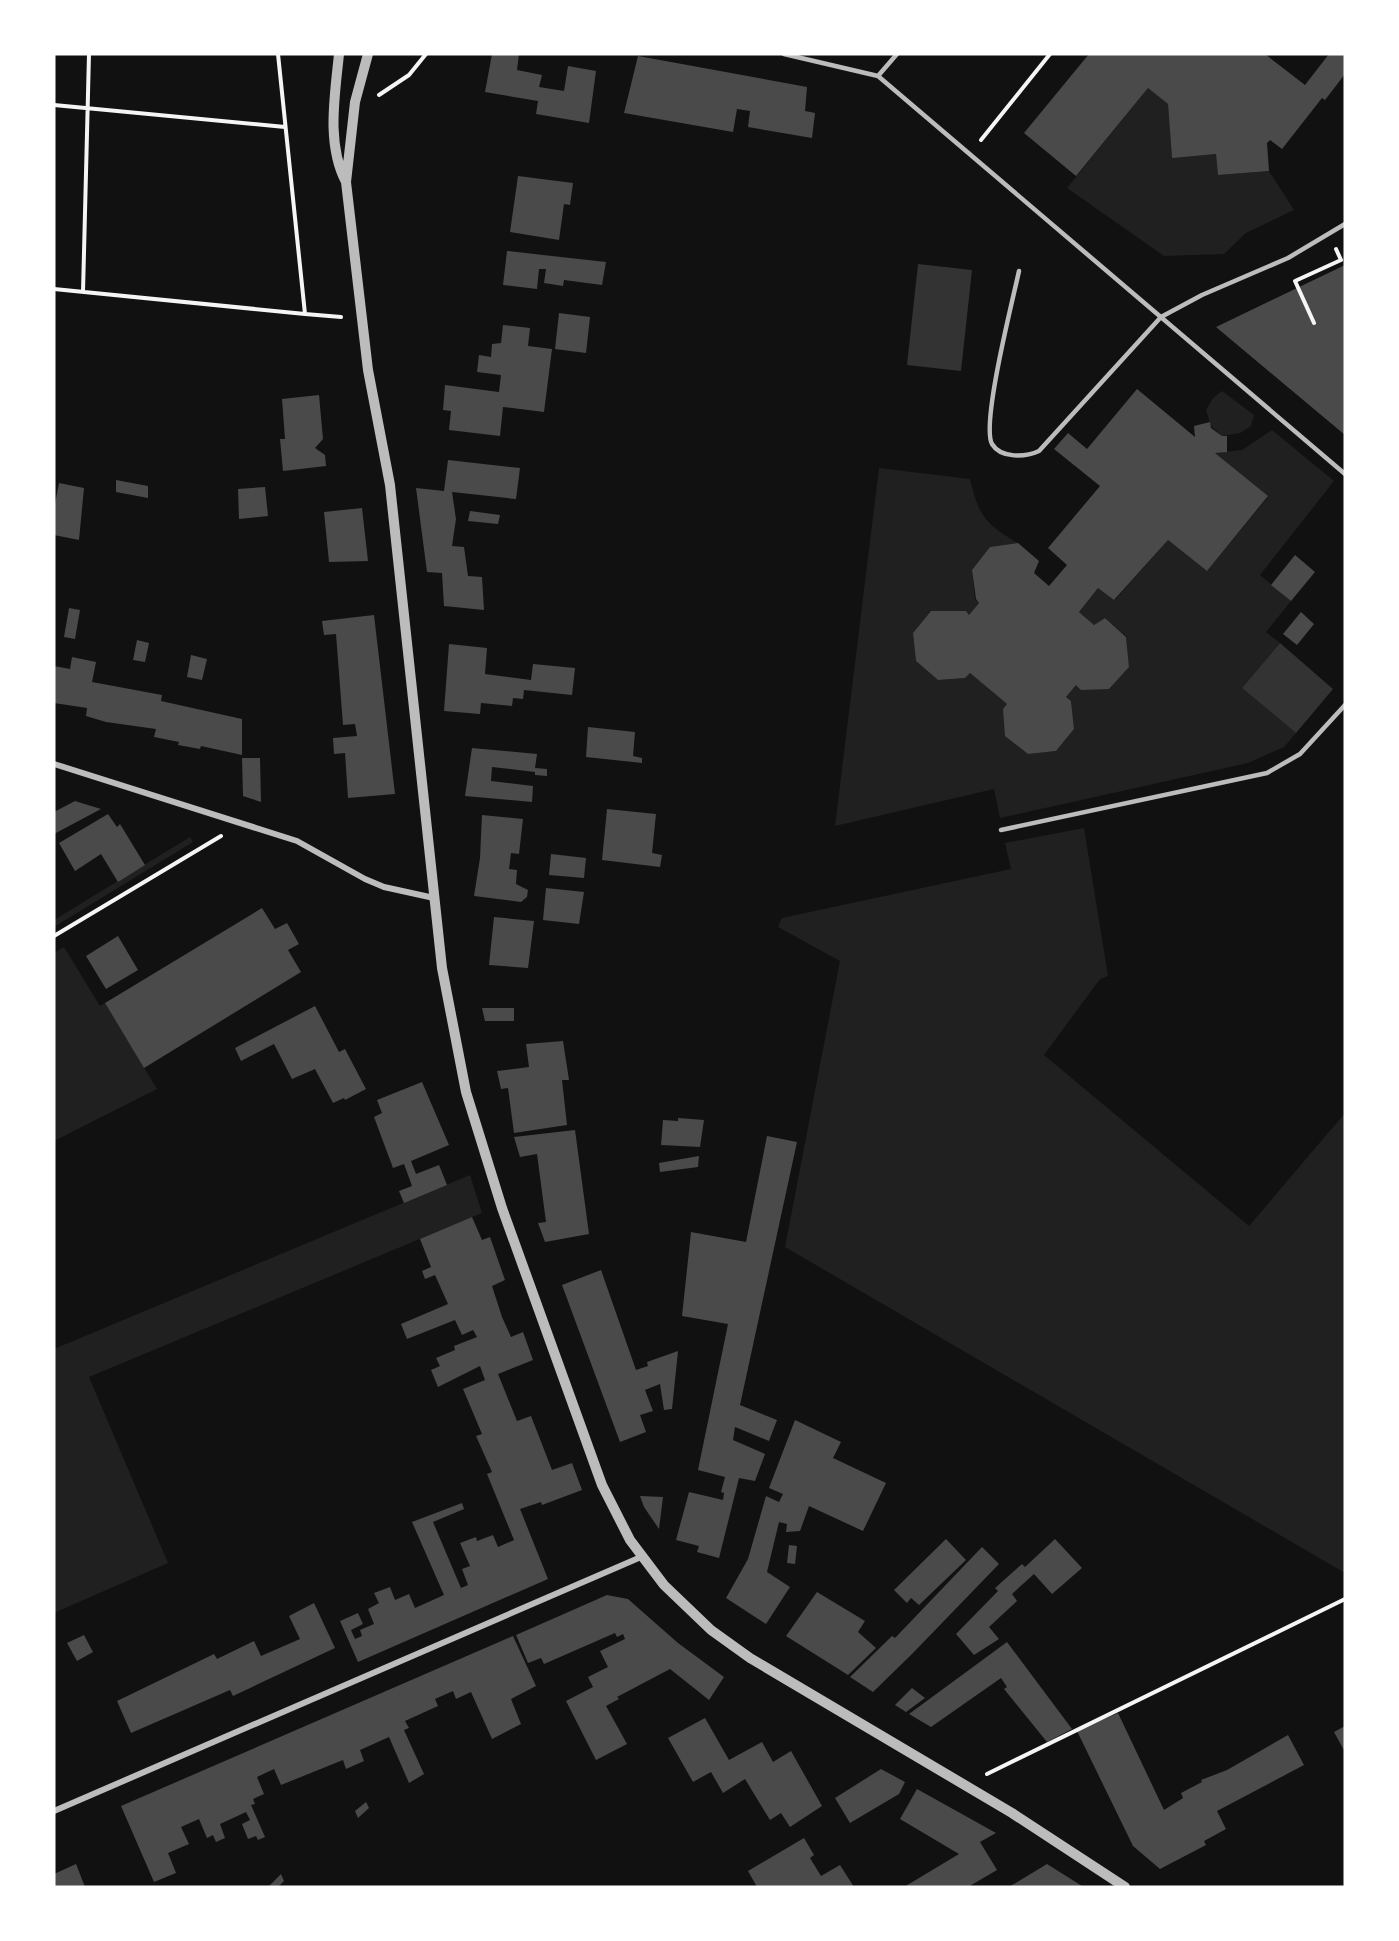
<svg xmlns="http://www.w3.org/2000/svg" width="1399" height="1941" viewBox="0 0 1399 1941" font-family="Bitter,serif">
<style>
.green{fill:#202020}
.water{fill:#333}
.building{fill:#4a4a4a}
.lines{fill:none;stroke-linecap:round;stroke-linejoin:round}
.path{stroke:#f5f5f5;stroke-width:4}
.service{stroke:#bcbcbc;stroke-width:4.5}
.minor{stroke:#bcbcbc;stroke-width:6}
.tertiary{stroke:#bcbcbc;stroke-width:10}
</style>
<rect width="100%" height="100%" fill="#111"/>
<path class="green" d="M 1148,88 L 1168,104 L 1172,157 L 1216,154 L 1218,175 L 1269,171 L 1294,210 L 1246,233 L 1224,254 L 1164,256 L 1067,188 Z
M 1222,391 L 1254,415 L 1251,426 L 1240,433 L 1222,436 L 1211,426 L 1206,410 L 1213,398 Z
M 1272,430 L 1334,481 L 1260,575 L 1291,601 L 1266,632 L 1280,643 L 1242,688 L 1296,733 L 1284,747 L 1248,763 L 1000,818 L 994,789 L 835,826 L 879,468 L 970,479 C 979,516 985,524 1018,543 L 990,547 L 972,570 L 975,599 L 979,603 L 969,615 L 965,611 L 931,611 L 913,633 L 916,661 L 938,680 L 965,678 L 970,673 L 1007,704 L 1006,736 L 1028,754 L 1056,751 L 1074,729 L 1071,701 L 1066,697 L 1076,685 L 1109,689 L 1129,667 L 1126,636 L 1105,618 L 1094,625 L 1079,612 L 1098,588 L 1115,600 L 1168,540 L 1207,571 L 1268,497 L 1215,453 L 1242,450 Z
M 1084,828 L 1108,976 L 1100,979 L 1044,1055 L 1249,1226 L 1345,1113 L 1345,1573 L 785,1247 L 840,961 L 778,927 L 782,918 L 1011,869 L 1005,843 Z
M 190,837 L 193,842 L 54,927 L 54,920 Z
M 64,947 L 100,1006 L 105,1003 L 157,1089 L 54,1141 L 54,953 Z
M 470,1175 L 482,1213 L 89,1377 L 168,1563 L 54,1613 L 54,1349 Z"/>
<path class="water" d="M 918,264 L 972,270 L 961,371 L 907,365 Z
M 1280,643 L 1333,689 L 1296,733 L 1242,688 Z"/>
<path class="building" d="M 492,54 L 519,54 L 517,70 L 542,75 L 539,87 L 564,91 L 568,66 L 596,71 L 589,123 L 536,114 L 538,101 L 485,92 Z
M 1089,54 L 1265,54 L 1305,85 L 1329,54 L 1345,54 L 1345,74 L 1325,100 L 1322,98 L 1282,149 L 1270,140 L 1267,143 L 1269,171 L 1218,175 L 1216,154 L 1172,158 L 1168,104 L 1148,88 L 1076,176 L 1024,133 Z
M 638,56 L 807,87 L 805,111 L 815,113 L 812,138 L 748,127 L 750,111 L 737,109 L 733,132 L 624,113 Z
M 518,176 L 573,183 L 570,205 L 564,204 L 559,240 L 510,232 Z
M 507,251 L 606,262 L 602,285 L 564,280 L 563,286 L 544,283 L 546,269 L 539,269 L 537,289 L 503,285 Z
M 1345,265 L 1345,435 L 1216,327 Z
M 559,313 L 590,317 L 586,353 L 555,349 Z
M 503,325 L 530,328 L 528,346 L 552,349 L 544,412 L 503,407 L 500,436 L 449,430 L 451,411 L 443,410 L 445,385 L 499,392 L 501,375 L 477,372 L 479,355 L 491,357 L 492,344 L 501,343 Z
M 1137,389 L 1195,437 L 1194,426 L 1210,422 L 1211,428 L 1222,436 L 1227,436 L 1227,452 L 1215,453 L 1268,496 L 1207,571 L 1168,540 L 1114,600 L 1098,588 L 1079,612 L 1094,625 L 1105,618 L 1126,637 L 1129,667 L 1109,689 L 1081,690 L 1076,685 L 1066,697 L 1071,701 L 1074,729 L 1056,751 L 1028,754 L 1005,736 L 1003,709 L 1007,704 L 970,673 L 965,678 L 938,680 L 916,661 L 913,633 L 931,611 L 966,611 L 969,615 L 979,603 L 976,599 L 972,570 L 990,547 L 1018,543 L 1039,561 L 1034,573 L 1049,586 L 1067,565 L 1048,548 L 1100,486 L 1054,449 L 1068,433 L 1087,449 Z
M 319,395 L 323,439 L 315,448 L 325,455 L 326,466 L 283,471 L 280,439 L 285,439 L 282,399 Z
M 448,460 L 520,468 L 516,499 L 452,492 L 456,519 L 452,546 L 464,547 L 468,576 L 482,577 L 484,610 L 444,606 L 442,573 L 427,572 L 416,488 L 444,491 Z
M 116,480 L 148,486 L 148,498 L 116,492 Z
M 59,483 L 84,488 L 79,540 L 54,535 L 54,509 Z
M 265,487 L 268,516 L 239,519 L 238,489 Z
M 362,508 L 368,561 L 329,562 L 324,512 Z
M 470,511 L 500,515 L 498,524 L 468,521 Z
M 1295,555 L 1315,572 L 1291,601 L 1271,585 Z
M 69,608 L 80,610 L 75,639 L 64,637 Z
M 1301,612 L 1314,624 L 1297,645 L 1283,634 Z
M 374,615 L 395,794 L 348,798 L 345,753 L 334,754 L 333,738 L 357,736 L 355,724 L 343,725 L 336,634 L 324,635 L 322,621 Z
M 137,640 L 149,643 L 145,662 L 133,660 Z
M 449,644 L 487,648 L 485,674 L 531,680 L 533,664 L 575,668 L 572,695 L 524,690 L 523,699 L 513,698 L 512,706 L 481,703 L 480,714 L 444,711 Z
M 191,655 L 207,659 L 202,680 L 187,677 Z
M 72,657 L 96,662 L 92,682 L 162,695 L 161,701 L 242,719 L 242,755 L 201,746 L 200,749 L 178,745 L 179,742 L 154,737 L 156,729 L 106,722 L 86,716 L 87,708 L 54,703 L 54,666 L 70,669 Z
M 588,727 L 635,732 L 633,756 L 642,758 L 642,763 L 586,757 Z
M 472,748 L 537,754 L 535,768 L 547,769 L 547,776 L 535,775 L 535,772 L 492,767 L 491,781 L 533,786 L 532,802 L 465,796 Z
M 242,758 L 260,758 L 261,802 L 243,796 Z
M 75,801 L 101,809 L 54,834 L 54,812 Z
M 607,809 L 656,814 L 652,853 L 662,855 L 660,867 L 602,860 Z
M 108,814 L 117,827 L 120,824 L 145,865 L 118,882 L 101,854 L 75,871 L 59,843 Z
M 482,815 L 523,819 L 519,854 L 511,853 L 509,869 L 517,870 L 516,884 L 528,890 L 527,897 L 521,902 L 474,896 L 480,858 Z
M 551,854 L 586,858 L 584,878 L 549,875 Z
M 546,888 L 584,892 L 579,924 L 543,920 Z
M 262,908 L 275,929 L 287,923 L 299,944 L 288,950 L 301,972 L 144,1068 L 105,1003 Z
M 494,917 L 534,921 L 528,968 L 489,965 Z
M 118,936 L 138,970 L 106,989 L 86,956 Z
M 315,1006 L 339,1052 L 345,1049 L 366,1089 L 345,1100 L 344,1098 L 333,1103 L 315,1069 L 292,1079 L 274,1044 L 241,1061 L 235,1048 Z
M 482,1008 L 514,1008 L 514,1021 L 485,1021 Z
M 563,1041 L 569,1080 L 562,1080 L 567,1125 L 514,1133 L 508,1088 L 501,1089 L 497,1071 L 529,1067 L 526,1044 Z
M 422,1082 L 449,1145 L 411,1161 L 416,1174 L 439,1165 L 447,1185 L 404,1203 L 399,1191 L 412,1186 L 404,1164 L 393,1168 L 374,1117 L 382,1113 L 377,1100 Z
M 678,1118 L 704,1120 L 700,1147 L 661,1145 L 663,1120 L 678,1121 Z
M 575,1130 L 589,1234 L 545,1242 L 538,1223 L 546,1222 L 537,1154 L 520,1157 L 514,1137 Z
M 767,1136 L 797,1142 L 740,1405 L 777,1420 L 769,1441 L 735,1427 L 733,1440 L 765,1454 L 755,1481 L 739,1478 L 719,1558 L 697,1552 L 699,1546 L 676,1540 L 689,1492 L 723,1500 L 724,1493 L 721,1492 L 725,1477 L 698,1470 L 728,1324 L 682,1316 L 691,1232 L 746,1242 Z
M 699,1156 L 698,1167 L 660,1172 L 659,1163 Z
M 472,1217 L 482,1240 L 490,1237 L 505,1280 L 492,1286 L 502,1317 L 511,1337 L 523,1332 L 533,1360 L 498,1374 L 517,1421 L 531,1416 L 552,1470 L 572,1463 L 582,1490 L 542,1505 L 541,1502 L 520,1509 L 548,1579 L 358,1662 L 340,1621 L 358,1613 L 363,1624 L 351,1630 L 355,1639 L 362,1636 L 360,1630 L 374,1624 L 368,1609 L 379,1603 L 374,1593 L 390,1587 L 395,1600 L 409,1594 L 415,1608 L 444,1595 L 412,1522 L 462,1503 L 464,1509 L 433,1522 L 461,1588 L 468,1585 L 462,1569 L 470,1566 L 460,1543 L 476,1537 L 477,1541 L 493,1535 L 498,1547 L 514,1540 L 487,1474 L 492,1472 L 476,1436 L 482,1434 L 463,1389 L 485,1380 L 480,1366 L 438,1387 L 431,1370 L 440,1366 L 436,1358 L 455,1350 L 454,1346 L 477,1337 L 473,1330 L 462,1335 L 455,1320 L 407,1339 L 401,1324 L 448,1304 L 435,1275 L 425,1279 L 422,1271 L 431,1267 L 420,1239 Z
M 601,1270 L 636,1370 L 648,1366 L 647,1362 L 678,1351 L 672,1409 L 664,1410 L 660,1384 L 645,1390 L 653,1411 L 640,1415 L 646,1432 L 620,1442 L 562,1285 Z
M 795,1420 L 841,1442 L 833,1458 L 886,1483 L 863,1531 L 809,1506 L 800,1531 L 786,1532 L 787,1524 L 779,1522 L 767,1572 L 790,1587 L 766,1624 L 726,1598 L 748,1559 L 766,1496 L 779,1502 L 783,1494 L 769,1488 Z
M 640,1496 L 663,1497 L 659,1529 L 644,1507 Z
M 946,1539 L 966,1560 L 919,1605 L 911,1598 L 907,1603 L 894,1590 Z
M 1055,1539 L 1082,1568 L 1052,1594 L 1034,1574 L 1012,1594 L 1017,1601 L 989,1627 L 999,1639 L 974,1655 L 956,1634 L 998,1591 L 995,1588 L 1022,1564 L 1025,1567 Z
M 789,1545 L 797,1546 L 795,1564 L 787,1563 Z
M 982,1547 L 999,1564 L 912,1654 L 873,1692 L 850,1677 L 892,1636 L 895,1638 Z
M 817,1592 L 865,1621 L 858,1632 L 876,1648 L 848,1675 L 786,1636 Z
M 607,1595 L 628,1599 L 678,1643 L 724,1677 L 709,1700 L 670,1669 L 617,1697 L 619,1699 L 606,1706 L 627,1744 L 596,1760 L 566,1701 L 593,1687 L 588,1677 L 608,1667 L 600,1651 L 625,1639 L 623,1634 L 617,1637 L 615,1633 L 544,1664 L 541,1658 L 528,1663 L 516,1635 Z
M 314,1603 L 335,1648 L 233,1696 L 230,1690 L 131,1733 L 117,1701 L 214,1654 L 217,1659 L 254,1641 L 261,1656 L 300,1639 L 289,1616 Z
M 84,1635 L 93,1652 L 77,1661 L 67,1643 Z
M 513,1636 L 536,1686 L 511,1699 L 521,1724 L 492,1739 L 471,1692 L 456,1699 L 453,1691 L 435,1699 L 438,1706 L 405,1721 L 409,1728 L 404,1730 L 424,1774 L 409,1783 L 389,1737 L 360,1750 L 364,1761 L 346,1769 L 343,1760 L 281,1785 L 274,1769 L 257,1777 L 264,1794 L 253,1799 L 255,1804 L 251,1805 L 265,1837 L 258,1840 L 256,1836 L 248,1839 L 242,1824 L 250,1820 L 246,1812 L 220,1824 L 225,1838 L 216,1842 L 213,1835 L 207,1838 L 199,1819 L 181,1827 L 189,1844 L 168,1853 L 176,1873 L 154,1882 L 121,1806 Z
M 1007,1642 L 1072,1729 L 1047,1742 L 1004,1689 L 1007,1687 L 1001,1678 L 931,1727 L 909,1714 Z
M 912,1688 L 925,1698 L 906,1712 L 895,1705 Z
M 1118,1713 L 1164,1810 L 1183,1798 L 1181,1793 L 1202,1782 L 1201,1780 L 1227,1770 L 1288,1735 L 1304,1765 L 1217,1811 L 1226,1829 L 1204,1841 L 1206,1845 L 1160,1869 L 1133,1846 L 1077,1731 Z
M 705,1718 L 729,1760 L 762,1742 L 773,1762 L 791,1751 L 822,1806 L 790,1827 L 781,1813 L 770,1820 L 745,1779 L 723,1793 L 711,1772 L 693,1782 L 668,1738 Z
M 1345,1726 L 1345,1752 L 1334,1732 Z
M 881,1769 L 905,1782 L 899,1794 L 850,1823 L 835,1798 Z
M 917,1789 L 996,1833 L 980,1842 L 997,1870 L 968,1887 L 904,1887 L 959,1854 L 900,1819 Z
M 366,1802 L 369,1808 L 358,1818 L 355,1811 Z
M 804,1838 L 814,1855 L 810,1858 L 821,1876 L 840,1865 L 854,1887 L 757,1887 L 748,1871 Z
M 76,1864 L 85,1887 L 54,1887 L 54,1874 Z
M 1047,1864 L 1082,1886 L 1008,1887 L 1014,1884 Z
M 281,1874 L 284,1881 L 278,1887 L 268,1887 Z"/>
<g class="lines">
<path class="path" d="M 379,95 L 409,75 L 426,54
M 54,105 L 285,127
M 981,140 L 1050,54
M 54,289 L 305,314 L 278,54
M 83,292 L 89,54
M 305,314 L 341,317
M 1314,323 L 1295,281 L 1341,260 L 1336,249
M 54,936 L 221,836
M 987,1774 L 1345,1599"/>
<path class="service" d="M 784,54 L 878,76 L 1345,474
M 878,76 L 897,54
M 1019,271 C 1013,299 981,424 992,444 C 1001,459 1026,457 1039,451 L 1161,317 L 1202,295 L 1288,258 L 1345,224
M 1001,830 L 1267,773 L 1300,754 L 1345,705"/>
<path class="minor" d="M 54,764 L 297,841 L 365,879 L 384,887 L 434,898
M 54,1811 L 641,1557"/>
<path class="tertiary" d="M 339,54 C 335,95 326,144 346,182
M 368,54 L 355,102 L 346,182 L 368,370 L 390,485 L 442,968 L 466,1092 L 502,1208 L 602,1485 L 630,1540 L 664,1585 L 711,1630 L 750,1658 L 1012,1813 L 1125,1887"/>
</g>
<rect width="1399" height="1941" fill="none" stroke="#ffffff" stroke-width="111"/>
</svg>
